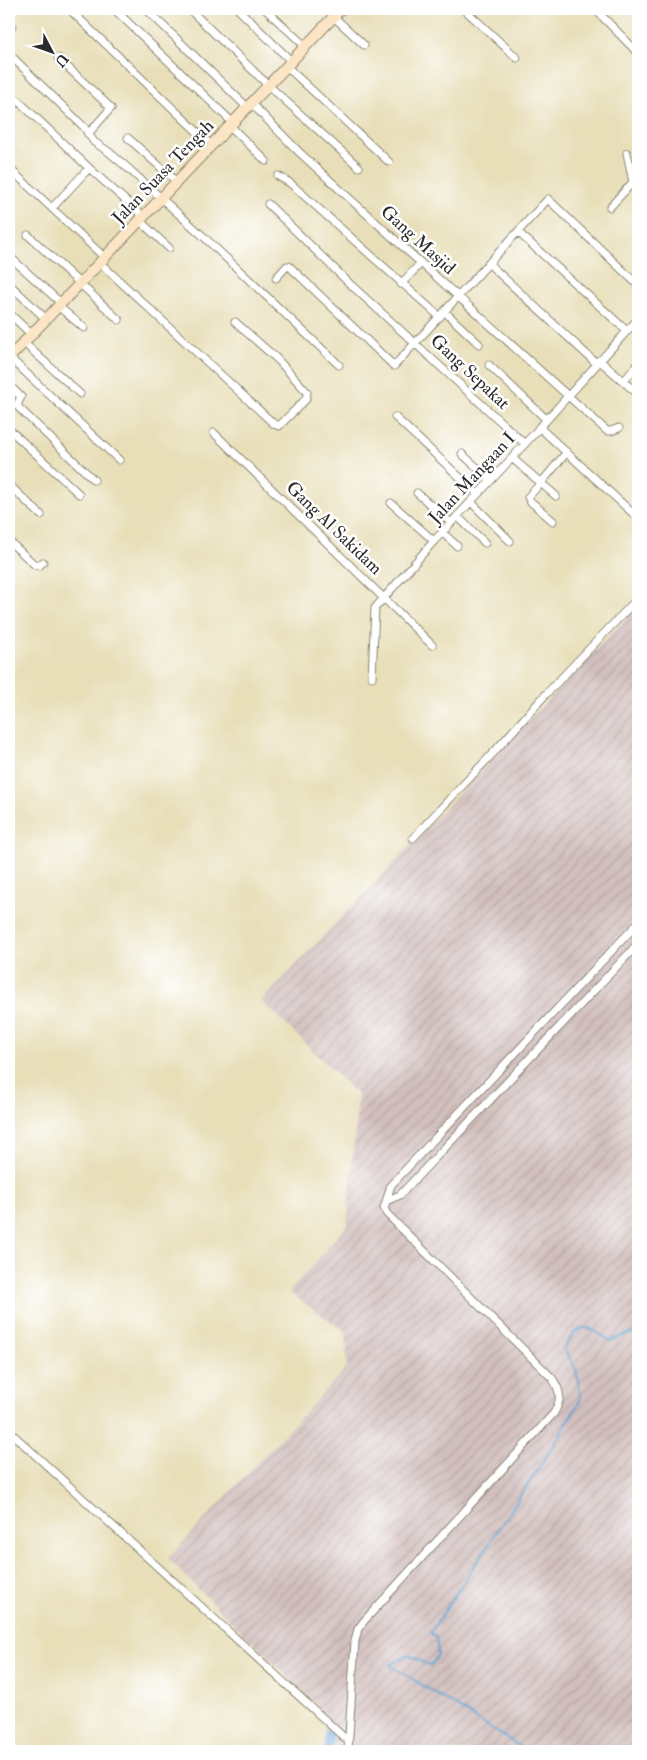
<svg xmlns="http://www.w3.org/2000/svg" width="647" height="1760" viewBox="0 0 647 1760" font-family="'IM FELL Double Pica',serif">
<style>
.industrial{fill:url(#industrial-furrows)}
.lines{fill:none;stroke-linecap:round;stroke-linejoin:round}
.stream{stroke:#5ba2d1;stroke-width:2}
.canal{stroke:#5ba2d1;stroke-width:8}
.street-casing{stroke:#8a8572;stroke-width:9}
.secondary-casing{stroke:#8a8572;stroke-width:12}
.street{stroke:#fff;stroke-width:7}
.secondary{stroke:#fce5c4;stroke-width:10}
.labels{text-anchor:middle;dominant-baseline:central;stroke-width:5;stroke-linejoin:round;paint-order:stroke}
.street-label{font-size:18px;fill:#2b2b2b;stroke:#fff}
</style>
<defs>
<pattern id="industrial-furrows" width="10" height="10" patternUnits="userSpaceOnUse" patternTransform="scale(1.25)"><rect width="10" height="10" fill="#d1bfbd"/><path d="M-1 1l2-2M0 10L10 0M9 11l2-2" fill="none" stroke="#b4a4a3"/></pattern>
</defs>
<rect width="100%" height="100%" fill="#fff"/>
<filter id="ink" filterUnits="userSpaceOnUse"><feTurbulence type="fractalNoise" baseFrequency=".02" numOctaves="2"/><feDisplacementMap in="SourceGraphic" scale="10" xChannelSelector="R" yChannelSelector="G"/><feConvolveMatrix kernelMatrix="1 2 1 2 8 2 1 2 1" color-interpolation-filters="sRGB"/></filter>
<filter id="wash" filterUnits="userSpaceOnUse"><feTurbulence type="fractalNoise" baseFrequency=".0096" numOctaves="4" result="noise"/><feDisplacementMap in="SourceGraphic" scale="20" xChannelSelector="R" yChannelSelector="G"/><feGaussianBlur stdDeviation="1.12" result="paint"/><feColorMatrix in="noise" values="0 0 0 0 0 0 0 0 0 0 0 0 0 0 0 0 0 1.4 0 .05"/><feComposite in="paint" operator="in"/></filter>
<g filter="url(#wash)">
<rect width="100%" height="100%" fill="#e8dfb9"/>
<path class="industrial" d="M 638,605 L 638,1751 L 322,1751 L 326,1715 L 168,1559 L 347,1367 L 346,1332 L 289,1292 L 347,1226 L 358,1095 L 262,1001 Z"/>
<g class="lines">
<path class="stream" d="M 527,1751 L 390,1665 L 408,1655 L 431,1666 L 438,1655 L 436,1636 L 430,1633 L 550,1451 L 581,1399 L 576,1369 L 564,1349 C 579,1321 585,1323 610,1341 L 624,1335 L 638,1332"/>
<path class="canal" d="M 329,1751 L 329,1734"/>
</g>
</g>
<g filter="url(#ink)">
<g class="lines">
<defs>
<path id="street" d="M 69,9 L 211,145
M 114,9 L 232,122
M 146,9 L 247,107
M 189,9 L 268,85 L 359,167
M 238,9 L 291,61
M 265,9 L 305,46
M 464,9 L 517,58
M 595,9 L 638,53
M 636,9 L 638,11
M 334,17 L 364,45
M 9,23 L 12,26 L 9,32
M 9,54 L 84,127 L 94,142 L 109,152 L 130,170 L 204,237 L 339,365
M 58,58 L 111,108 L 88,134
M 286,66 L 389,162
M 9,92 L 89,168 L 143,216
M 251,103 L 298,151 L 349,198 L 607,431 L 611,431 L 619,428
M 229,125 L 266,161
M 128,138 L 176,181
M 627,153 L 633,182 L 638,188
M 9,168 L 104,257
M 278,176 L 290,183 L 440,317
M 268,204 L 349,283 L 525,444
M 610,207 L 633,182
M 52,208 L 89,168
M 139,220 L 169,248
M 518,232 L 627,331
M 28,235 L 119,320
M 9,256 L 61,303
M 99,262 L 274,424 L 279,426 L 306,399 L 307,392 L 277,359 L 235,322
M 489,264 L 597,364
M 276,278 L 287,266 L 289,266 L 394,366 L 548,199 L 638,285
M 9,284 L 46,319
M 401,284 L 421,263
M 58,306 L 84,328
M 445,312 L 479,344
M 9,313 L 31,334
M 23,342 L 80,394
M 9,357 L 119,460
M 599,360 L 638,394
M 489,365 L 546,419
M 624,381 L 638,364
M 9,385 L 21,397 L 17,405 L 19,408 L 94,480
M 395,417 L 478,494
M 539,427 L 638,518
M 9,429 L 79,494
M 214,433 L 432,645
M 462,454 L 491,480
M 512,458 L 556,496
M 9,485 L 41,515
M 417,493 L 451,523
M 471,502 L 510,541
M 391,503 L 434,541
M 457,516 L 485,543
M 553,521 L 530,501 L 528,497 L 541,483 L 567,452
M 442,532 L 457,546
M 9,541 L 35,565 L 39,566 L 43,562
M 372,677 L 375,608 L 434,541 L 512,458 L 638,319
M 413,838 L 495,751 L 546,694 L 638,598
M 388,1200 L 400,1195 L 638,944
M 9,1431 L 348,1741
M 348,1751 L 355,1641 L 358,1629 L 364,1621 L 554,1413 C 562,1399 561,1391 552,1378 L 387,1214 L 384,1208 L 391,1185 L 638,923"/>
<path id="secondary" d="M 9,358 L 341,9"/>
</defs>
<use href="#street" class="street-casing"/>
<use href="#secondary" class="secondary-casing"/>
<use href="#street" class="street"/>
<use href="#secondary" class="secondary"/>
</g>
</g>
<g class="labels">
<g class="street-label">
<text transform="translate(163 172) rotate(-46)">Jalan Suasa Tengah</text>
<text transform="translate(418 240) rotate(42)">Gang Masjid</text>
<text transform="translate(470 372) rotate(43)">Gang Sepakat</text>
<text transform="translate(472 478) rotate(-47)">Jalan Mangaan I</text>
<text transform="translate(334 528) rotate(44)">Gang Al Sakidam</text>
</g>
</g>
<rect width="647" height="1760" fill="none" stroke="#fff" stroke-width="30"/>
<g transform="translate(52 52) rotate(131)" stroke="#ffffff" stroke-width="4" paint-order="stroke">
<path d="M0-4L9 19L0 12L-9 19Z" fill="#2b2b2b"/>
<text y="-8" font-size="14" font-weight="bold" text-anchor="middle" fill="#2b2b2b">U</text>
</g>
</svg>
